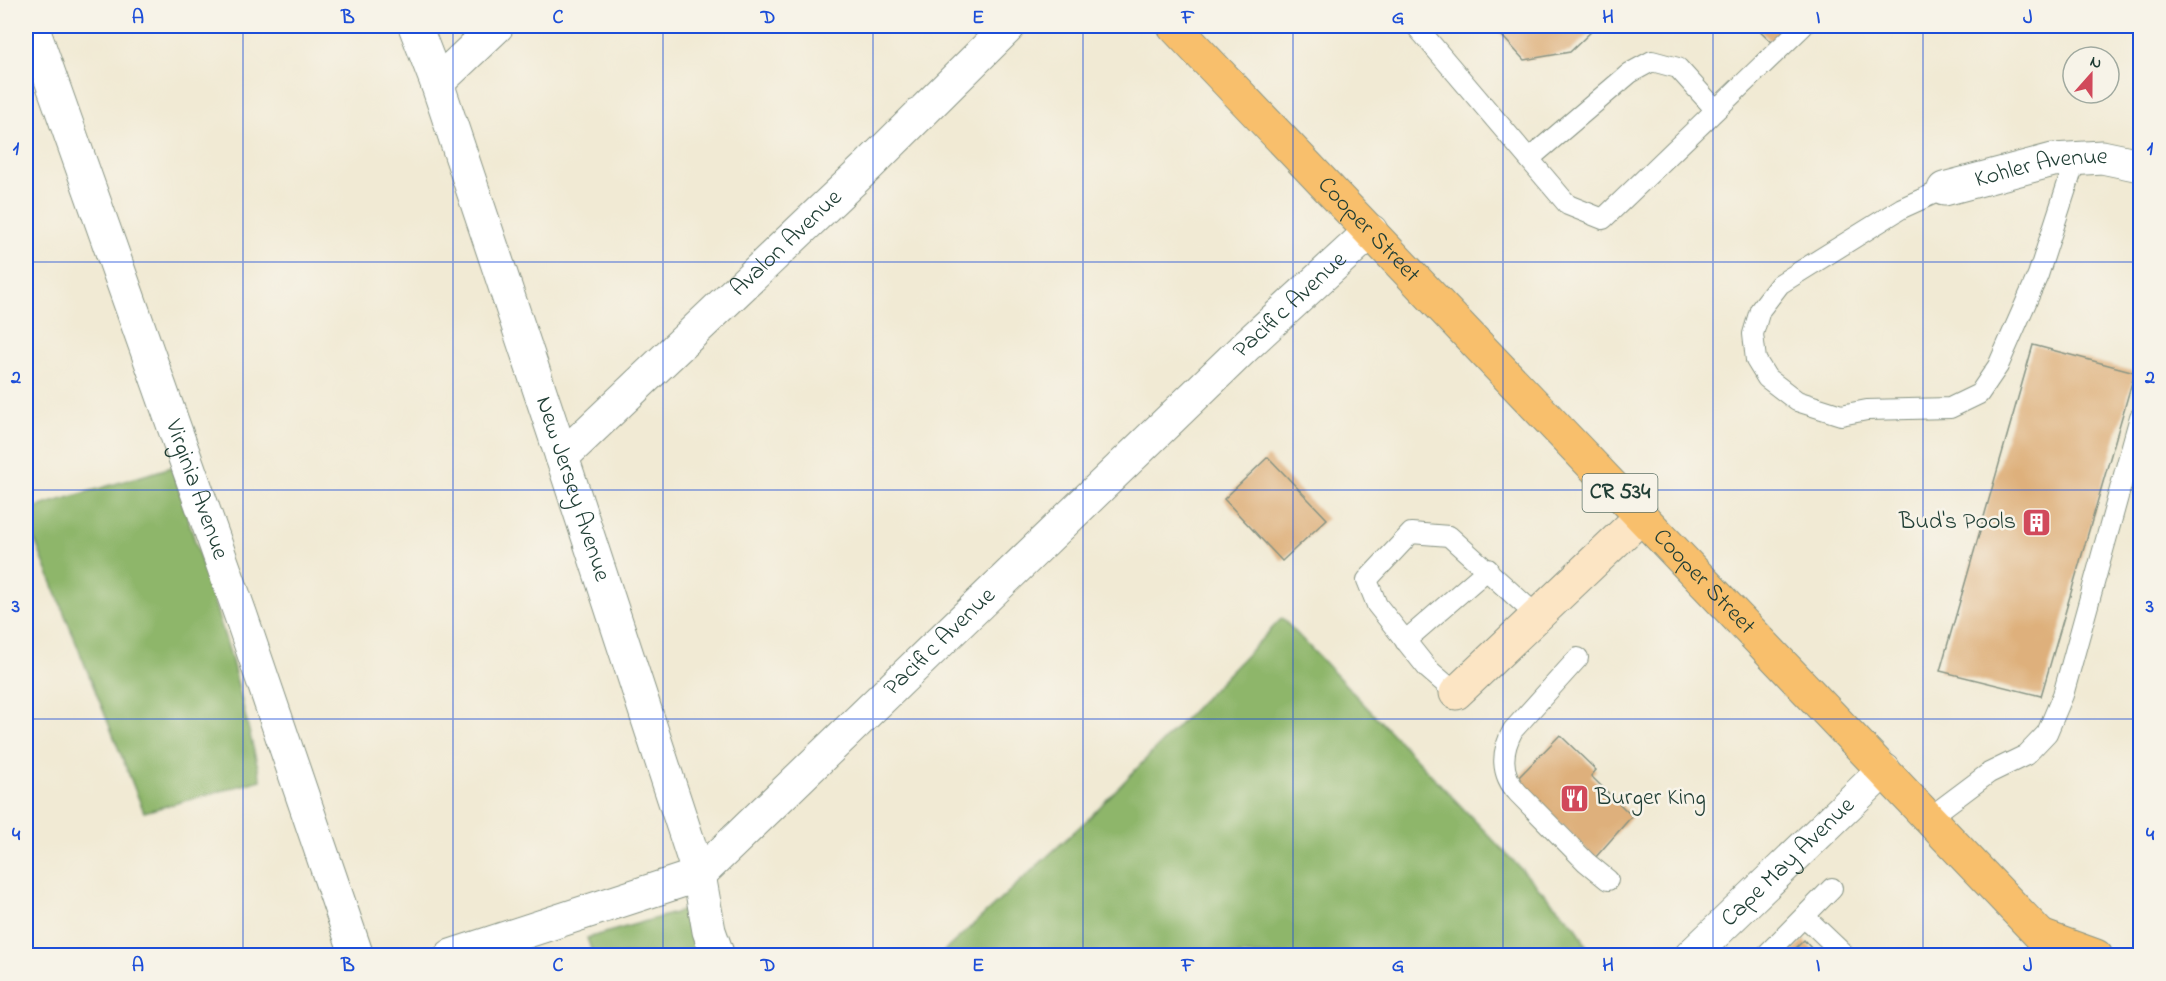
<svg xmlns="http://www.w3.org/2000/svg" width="2166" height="981" viewBox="0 0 2166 981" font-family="'Indie Flower',sans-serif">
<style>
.forest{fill:#8eb66b;stroke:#567a50;stroke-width:1.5}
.building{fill:#deb07c}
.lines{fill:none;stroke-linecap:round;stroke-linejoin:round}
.lane-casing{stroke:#889484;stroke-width:22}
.street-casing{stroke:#889484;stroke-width:35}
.secondary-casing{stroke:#889484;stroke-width:35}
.primary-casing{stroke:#889484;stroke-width:35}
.lane{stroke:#fff;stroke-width:20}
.street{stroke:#fff;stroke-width:33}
.secondary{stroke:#fce5c4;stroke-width:33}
.primary{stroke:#f8bf6c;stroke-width:33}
.grid{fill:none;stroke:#1d4ed8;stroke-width:1.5;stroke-opacity:0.55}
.labels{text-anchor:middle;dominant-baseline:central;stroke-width:5;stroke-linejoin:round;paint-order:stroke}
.shield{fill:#f7f3e8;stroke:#60746a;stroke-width:1.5}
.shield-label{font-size:22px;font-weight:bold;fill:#1f3d34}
.street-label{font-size:24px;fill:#1f3d34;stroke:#f7f3e8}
.poi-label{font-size:24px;fill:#1f3d34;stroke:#f7f3e8;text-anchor:end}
.neatline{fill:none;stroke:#1d4ed8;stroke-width:2}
.grid-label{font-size:20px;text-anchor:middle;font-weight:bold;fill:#1d4ed8}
</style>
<rect width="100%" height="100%" fill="#f7f3e8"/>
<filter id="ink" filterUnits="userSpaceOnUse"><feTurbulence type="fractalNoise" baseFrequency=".0167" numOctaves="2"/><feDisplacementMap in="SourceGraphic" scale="12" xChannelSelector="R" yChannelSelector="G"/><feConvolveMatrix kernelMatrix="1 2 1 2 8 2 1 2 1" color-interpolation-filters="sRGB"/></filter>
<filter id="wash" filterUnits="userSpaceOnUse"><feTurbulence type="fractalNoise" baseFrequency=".008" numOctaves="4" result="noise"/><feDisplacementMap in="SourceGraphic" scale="24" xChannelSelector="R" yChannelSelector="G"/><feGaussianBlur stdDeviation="1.35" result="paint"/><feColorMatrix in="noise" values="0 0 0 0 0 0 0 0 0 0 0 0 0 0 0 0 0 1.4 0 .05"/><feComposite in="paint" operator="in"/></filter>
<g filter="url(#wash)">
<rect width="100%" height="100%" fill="#f1ead4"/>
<path class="forest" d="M 172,467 L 231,657 L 261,780 L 144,812 L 26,518 L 26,510 Z
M 1282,618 L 1577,928 L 1591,955 L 940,955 L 1089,818 Z
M 682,911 L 699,955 L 593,955 L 587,938 Z"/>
<g id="blocks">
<path class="building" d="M 1493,26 L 1597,26 L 1570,52 L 1524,60 Z
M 1755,26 L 1803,26 L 1773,43 Z
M 2033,345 L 2135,372 L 2041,696 L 1940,671 Z
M 1268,457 L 1327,519 L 1282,561 L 1224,499 Z
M 1560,735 L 1596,770 L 1591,776 L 1632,816 L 1595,858 L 1516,780 Z
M 1804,940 L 1818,956 L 1788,956 Z"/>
</g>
</g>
<g filter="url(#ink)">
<use href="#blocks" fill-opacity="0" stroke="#889484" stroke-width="1.5"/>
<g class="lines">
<defs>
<path id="lane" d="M 1416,26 L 1568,205 L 1603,219 L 1803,26
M 1529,159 L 1630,73 L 1652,61 L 1678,68 L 1716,110
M 1944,189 L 1902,208 L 1780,284 L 1760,310 L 1753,334 L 1756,360 L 1767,378 L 1797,401 L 1841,415 L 1867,410 L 1950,408 L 1979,394 L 1998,366 L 2038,275 L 2076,158
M 1405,641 L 1488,569
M 1578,658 L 1513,730 C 1501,752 1500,774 1518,793 L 1586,862 L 1608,880
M 1456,693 L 1428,669 L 1377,605 L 1367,580 L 1411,533 L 1449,536 L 1537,616
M 1929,818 L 1989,773 L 2026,755 L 2047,733 L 2063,695 L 2140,417
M 1805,917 L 1846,956
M 1765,956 L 1832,888"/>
<g id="street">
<path id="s1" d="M 32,26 L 241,616 L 357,956"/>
<path id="s2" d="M 415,26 L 437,83 L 562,457 L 699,875 L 709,931 L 718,956"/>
<path d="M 437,83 L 497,26"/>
<path id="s3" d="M 1944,189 L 2053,160 L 2102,157 L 2140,165"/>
<path id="s4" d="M 562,457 L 868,166 L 1009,26"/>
<path id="s5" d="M 451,956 L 699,875 L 1247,345 L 1371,231"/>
<path id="s6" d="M 1691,956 L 1884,770"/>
</g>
<path id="secondary" d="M 1456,693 L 1642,516"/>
<g id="primary">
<path id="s7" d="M 1174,26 L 2060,956"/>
<path d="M 2041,936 L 2096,956"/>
</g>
</defs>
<use href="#lane" class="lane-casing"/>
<use href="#street" class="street-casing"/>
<use href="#secondary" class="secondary-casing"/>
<use href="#primary" class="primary-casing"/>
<use href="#lane" class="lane"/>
<use href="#street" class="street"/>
<use href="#secondary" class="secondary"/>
<use href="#primary" class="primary"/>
</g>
</g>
<path class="grid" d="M 243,26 L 243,956M 453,26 L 453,956M 663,26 L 663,956M 873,26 L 873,956M 1083,26 L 1083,956M 1293,26 L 1293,956M 1503,26 L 1503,956M 1713,26 L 1713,956M 1923,26 L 1923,956M 26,262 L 2140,262M 26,490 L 2140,490M 26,719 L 2140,719"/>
<defs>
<symbol id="building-square" viewBox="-11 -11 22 22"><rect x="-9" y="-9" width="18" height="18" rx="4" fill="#d1495b" stroke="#f7f3e8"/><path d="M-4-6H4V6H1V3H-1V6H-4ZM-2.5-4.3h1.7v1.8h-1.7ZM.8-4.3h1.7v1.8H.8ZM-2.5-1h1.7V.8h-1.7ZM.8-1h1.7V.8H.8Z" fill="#fff"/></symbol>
<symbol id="restaurant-square" viewBox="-11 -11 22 22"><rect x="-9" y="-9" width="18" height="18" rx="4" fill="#d1495b" stroke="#f7f3e8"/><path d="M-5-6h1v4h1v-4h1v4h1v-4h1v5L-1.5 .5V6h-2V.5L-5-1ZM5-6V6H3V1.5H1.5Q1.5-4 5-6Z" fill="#fff"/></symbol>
</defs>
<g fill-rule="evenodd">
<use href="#building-square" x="2020" y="506" width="33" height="33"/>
<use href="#restaurant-square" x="1558" y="782" width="33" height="33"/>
</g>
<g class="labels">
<rect class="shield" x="1582.5" y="474" width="75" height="38" rx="4.5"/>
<g class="shield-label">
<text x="1620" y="493">CR 534</text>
</g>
<g class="street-label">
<text stroke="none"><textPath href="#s3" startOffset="100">Kohler Avenue</textPath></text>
<text stroke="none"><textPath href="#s7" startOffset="282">Cooper Street</textPath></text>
<text stroke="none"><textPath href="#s4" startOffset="310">Avalon Avenue</textPath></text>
<text stroke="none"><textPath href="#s5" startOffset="1082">Pacific Avenue</textPath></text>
<text stroke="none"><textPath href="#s2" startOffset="489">New Jersey Avenue</textPath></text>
<text stroke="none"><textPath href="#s1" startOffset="492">Virginia Avenue</textPath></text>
<text stroke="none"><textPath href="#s7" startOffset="768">Cooper Street</textPath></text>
<text stroke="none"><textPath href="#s5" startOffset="596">Pacific Avenue</textPath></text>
<text stroke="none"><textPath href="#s6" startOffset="135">Cape May Avenue</textPath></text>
</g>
<g class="poi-label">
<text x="2016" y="522">Bud's Pools</text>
<text x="1595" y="798" text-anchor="start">Burger King</text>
</g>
</g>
<rect width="2166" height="981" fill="none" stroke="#f7f3e8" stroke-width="66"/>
<g transform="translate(2091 75) rotate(21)"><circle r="28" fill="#f7f3e8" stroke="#a1aaa0" stroke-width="1.5"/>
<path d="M0-4.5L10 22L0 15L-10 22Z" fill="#d1495b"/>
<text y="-9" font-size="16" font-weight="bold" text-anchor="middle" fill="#1f3d34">N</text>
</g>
<rect x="33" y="33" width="2100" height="915" class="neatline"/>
<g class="grid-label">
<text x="138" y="23">A</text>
<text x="348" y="23">B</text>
<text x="558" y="23">C</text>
<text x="768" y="23">D</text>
<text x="978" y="23">E</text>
<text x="1188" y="23">F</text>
<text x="1398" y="23">G</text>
<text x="1608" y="23">H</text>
<text x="1818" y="23">I</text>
<text x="2028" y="23">J</text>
<text x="16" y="154">1</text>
<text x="2150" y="154">1</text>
<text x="16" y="383">2</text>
<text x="2150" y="383">2</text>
<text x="16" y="612">3</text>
<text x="2150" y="612">3</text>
<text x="16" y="840">4</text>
<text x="2150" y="840">4</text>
<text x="138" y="971">A</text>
<text x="348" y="971">B</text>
<text x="558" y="971">C</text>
<text x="768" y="971">D</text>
<text x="978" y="971">E</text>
<text x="1188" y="971">F</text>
<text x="1398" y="971">G</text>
<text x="1608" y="971">H</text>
<text x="1818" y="971">I</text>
<text x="2028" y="971">J</text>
</g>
</svg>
